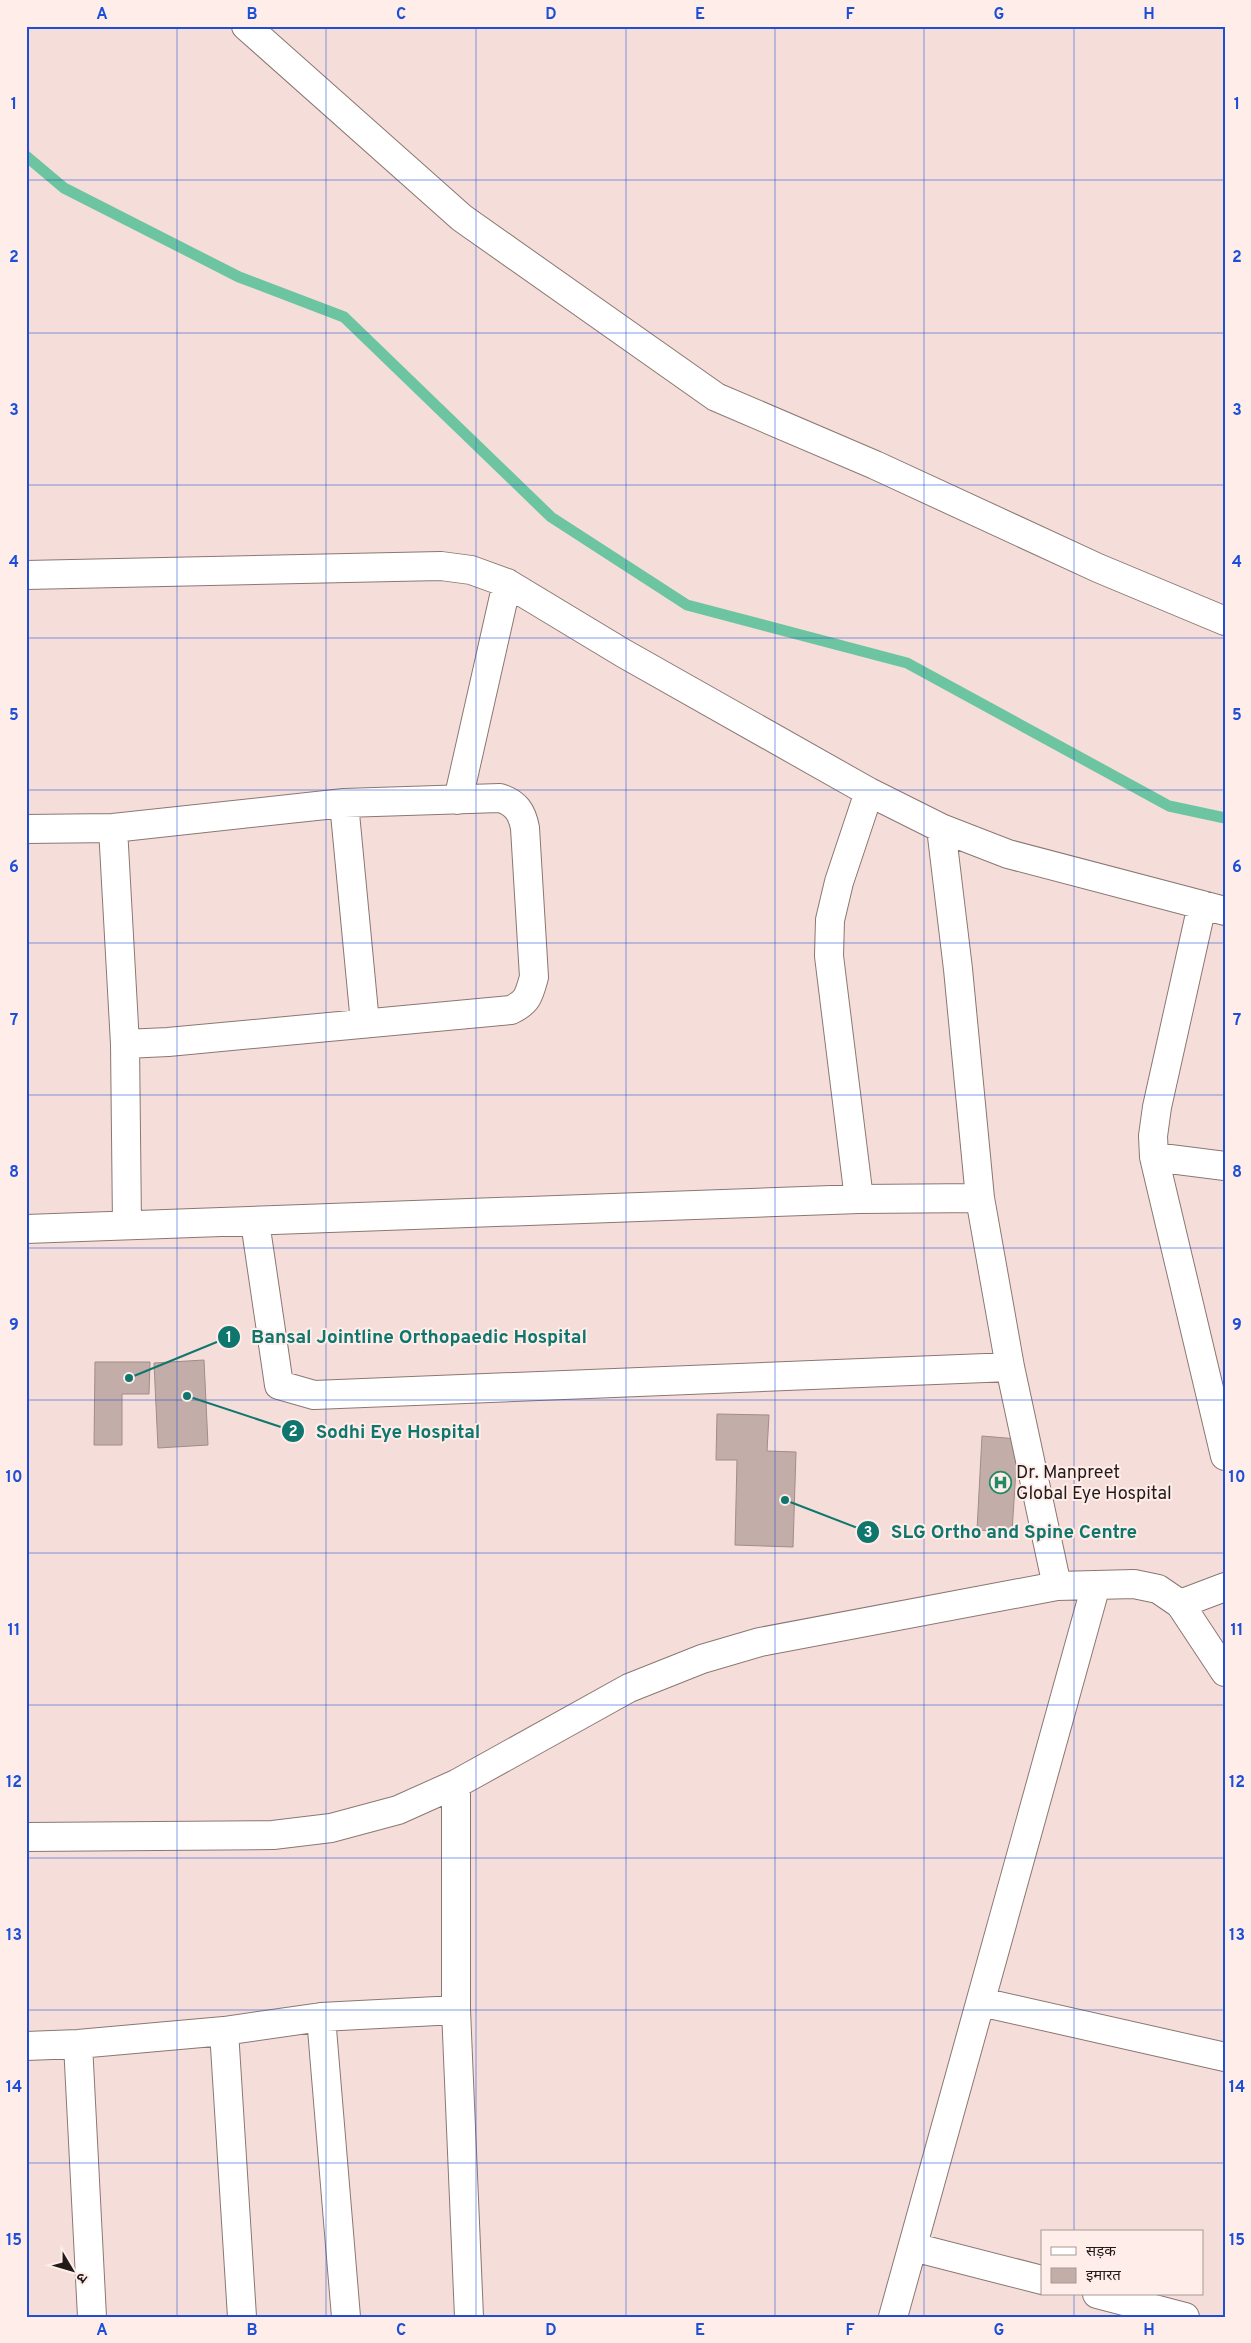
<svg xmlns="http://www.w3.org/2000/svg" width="1251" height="2343" viewBox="0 0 1251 2343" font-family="Overpass,'Noto Sans Devanagari',sans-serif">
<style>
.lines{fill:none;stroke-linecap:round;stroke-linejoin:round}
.stream{stroke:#6cc4a0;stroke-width:11}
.building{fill:#c3ada8;stroke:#a18c88}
.minor-casing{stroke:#8b7772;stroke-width:30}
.minor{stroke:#fff;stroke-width:28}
.grid{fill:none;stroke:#1d4ed8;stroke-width:1;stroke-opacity:0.55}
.labels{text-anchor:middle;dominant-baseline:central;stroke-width:4;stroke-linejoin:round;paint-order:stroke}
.poi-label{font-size:18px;fill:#231b1a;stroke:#ffede9;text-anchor:start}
.leader{fill:none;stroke:#0f766e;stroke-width:2}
.callout-dot{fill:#0f766e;stroke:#ffede9;stroke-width:2}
.mark-label{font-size:15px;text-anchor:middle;font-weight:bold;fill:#fff}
.callout-label{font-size:19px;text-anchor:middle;font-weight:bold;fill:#0f766e;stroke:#ffede9;stroke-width:4;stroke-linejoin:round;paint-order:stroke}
.neatline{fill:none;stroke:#1d4ed8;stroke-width:2}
.grid-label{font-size:16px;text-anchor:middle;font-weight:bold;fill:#1d4ed8}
</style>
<rect width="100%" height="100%" fill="#f5ded9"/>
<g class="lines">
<path class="stream" d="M 26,156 L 64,188 L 239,277 L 344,317 L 551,517 L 687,605 L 907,663 L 1169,806 L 1225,818"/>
</g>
<path class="building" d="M 204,1360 L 208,1445 L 158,1448 L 154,1363 Z
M 95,1362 L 150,1362 L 149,1394 L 122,1394 L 122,1445 L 94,1445 Z
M 717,1414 L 769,1415 L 767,1451 L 796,1452 L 793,1547 L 735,1545 L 737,1460 L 716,1460 Z
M 982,1436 L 1018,1439 L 1012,1532 L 977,1530 Z"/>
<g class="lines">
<defs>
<path id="minor" d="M 246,26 L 462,218 L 716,397 L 875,465 L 1098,568 L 1225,621
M 26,575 L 441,566 L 471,570 L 507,583 L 623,653 L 869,792 L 941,828 L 1008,854 L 1225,911
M 458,800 L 507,583
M 344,803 L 365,1023
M 113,828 L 125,1044
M 941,828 L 958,969 L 980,1198 L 1010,1367 L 1057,1586
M 26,829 L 113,828 L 344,803 L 500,798 C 516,803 522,812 525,828 L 534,977 C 529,995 528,1002 511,1010 L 168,1042 L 125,1044 L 127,1225
M 1202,905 L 1157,1107 L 1153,1136 L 1154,1157 L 1225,1456
M 1154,1157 L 1225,1166
M 859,1199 L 829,956 L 830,920 L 839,882 L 869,792
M 255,1222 L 279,1385 L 314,1395 L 1010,1367
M 26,1229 L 859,1199 L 980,1198
M 1180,1604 L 1225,1587
M 456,1784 L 456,2010 L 469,2317
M 26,1837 L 273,1835 L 331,1828 L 398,1810 L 456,1784 L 629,1688 L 702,1659 L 760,1642 L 1057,1586 L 1134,1584 L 1158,1589 L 1180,1604 L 1225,1672
M 981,2002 L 1225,2057
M 321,2017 L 346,2317
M 224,2031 L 321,2017 L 456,2010
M 78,2044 L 92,2317
M 26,2046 L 78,2044 L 224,2031 L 242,2317
M 913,2247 L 1042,2280
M 1097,2294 L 1185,2317
M 893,2317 L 1096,1585"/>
</defs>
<use href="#minor" class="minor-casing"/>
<use href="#minor" class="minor"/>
</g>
<path class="grid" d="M 177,26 L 177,2317M 326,26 L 326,2317M 476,26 L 476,2317M 626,26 L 626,2317M 775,26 L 775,2317M 924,26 L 924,2317M 1074,26 L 1074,2232M 26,180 L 1225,180M 26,333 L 1225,333M 26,485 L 1225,485M 26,638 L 1225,638M 26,790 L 1225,790M 26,943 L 1225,943M 26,1095 L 1225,1095M 26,1248 L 1225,1248M 26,1400 L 1225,1400M 26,1553 L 1225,1553M 26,1705 L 1225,1705M 26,1858 L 1225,1858M 26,2010 L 1225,2010M 26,2163 L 1225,2163M 1074,2294 L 1074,2317"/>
<defs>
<symbol id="hospital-ring" viewBox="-11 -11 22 22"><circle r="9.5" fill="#ffede9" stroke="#228a66" stroke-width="1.5"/><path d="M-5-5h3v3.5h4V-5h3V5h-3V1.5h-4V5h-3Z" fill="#228a66"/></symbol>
</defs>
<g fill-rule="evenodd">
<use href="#hospital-ring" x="988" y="1470" width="25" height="25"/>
</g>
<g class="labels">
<g class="poi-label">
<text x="1016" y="1473">Dr. Manpreet<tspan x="1016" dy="21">Global Eye Hospital</tspan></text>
</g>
</g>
<path class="leader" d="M129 1378L229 1337M187 1396L293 1431M785 1500L868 1532"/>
<g class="callout-dot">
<circle cx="129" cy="1378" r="5"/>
<circle cx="187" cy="1396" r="5"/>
<circle cx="785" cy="1500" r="5"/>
<circle cx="229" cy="1337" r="12"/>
<circle cx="293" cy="1431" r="12"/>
<circle cx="868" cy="1532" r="12"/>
</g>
<g class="mark-label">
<text x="229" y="1342">1</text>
<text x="293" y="1436">2</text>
<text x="868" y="1537">3</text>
</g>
<g class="callout-label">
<text x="419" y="1343">Bansal Jointline Orthopaedic Hospital</text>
<text x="398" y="1438">Sodhi Eye Hospital</text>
<text x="1014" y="1538">SLG Ortho and Spine Centre</text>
</g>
<rect width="1251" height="2343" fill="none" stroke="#ffede9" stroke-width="55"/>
<rect x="1041" y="2230" width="162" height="65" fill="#ffede9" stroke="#a79996"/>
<rect x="1051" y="2247" width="25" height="8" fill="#ffffff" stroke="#a79996"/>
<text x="1086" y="2256" font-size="15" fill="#231b1a">सड़क</text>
<rect x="1051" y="2268" width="25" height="15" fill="#c3ada8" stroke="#a79996"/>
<text x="1086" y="2280" font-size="15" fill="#231b1a">इमारत</text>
<g transform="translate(72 2270) rotate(128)" stroke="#ffede9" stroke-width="4" paint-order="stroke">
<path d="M0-4L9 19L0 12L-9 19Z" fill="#231b1a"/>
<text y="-8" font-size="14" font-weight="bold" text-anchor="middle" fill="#231b1a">उ</text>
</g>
<rect x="28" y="28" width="1196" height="2288" class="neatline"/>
<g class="grid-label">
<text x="102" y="19">A</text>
<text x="252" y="19">B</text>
<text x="401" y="19">C</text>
<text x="551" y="19">D</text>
<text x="700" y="19">E</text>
<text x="850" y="19">F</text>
<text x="999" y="19">G</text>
<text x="1149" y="19">H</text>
<text x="14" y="109">1</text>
<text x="1237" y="109">1</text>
<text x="14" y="262">2</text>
<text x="1237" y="262">2</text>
<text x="14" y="415">3</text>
<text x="1237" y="415">3</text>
<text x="14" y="567">4</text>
<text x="1237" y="567">4</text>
<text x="14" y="720">5</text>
<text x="1237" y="720">5</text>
<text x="14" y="872">6</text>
<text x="1237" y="872">6</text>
<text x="14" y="1025">7</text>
<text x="1237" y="1025">7</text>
<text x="14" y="1177">8</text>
<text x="1237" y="1177">8</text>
<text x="14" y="1330">9</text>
<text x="1237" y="1330">9</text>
<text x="14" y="1482">10</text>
<text x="1237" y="1482">10</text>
<text x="14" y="1635">11</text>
<text x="1237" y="1635">11</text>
<text x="14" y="1787">12</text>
<text x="1237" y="1787">12</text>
<text x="14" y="1940">13</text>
<text x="1237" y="1940">13</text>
<text x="14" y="2092">14</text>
<text x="1237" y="2092">14</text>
<text x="14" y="2245">15</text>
<text x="1237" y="2245">15</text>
<text x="102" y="2335">A</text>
<text x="252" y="2335">B</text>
<text x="401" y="2335">C</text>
<text x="551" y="2335">D</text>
<text x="700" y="2335">E</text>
<text x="850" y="2335">F</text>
<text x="999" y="2335">G</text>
<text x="1149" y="2335">H</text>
</g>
</svg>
